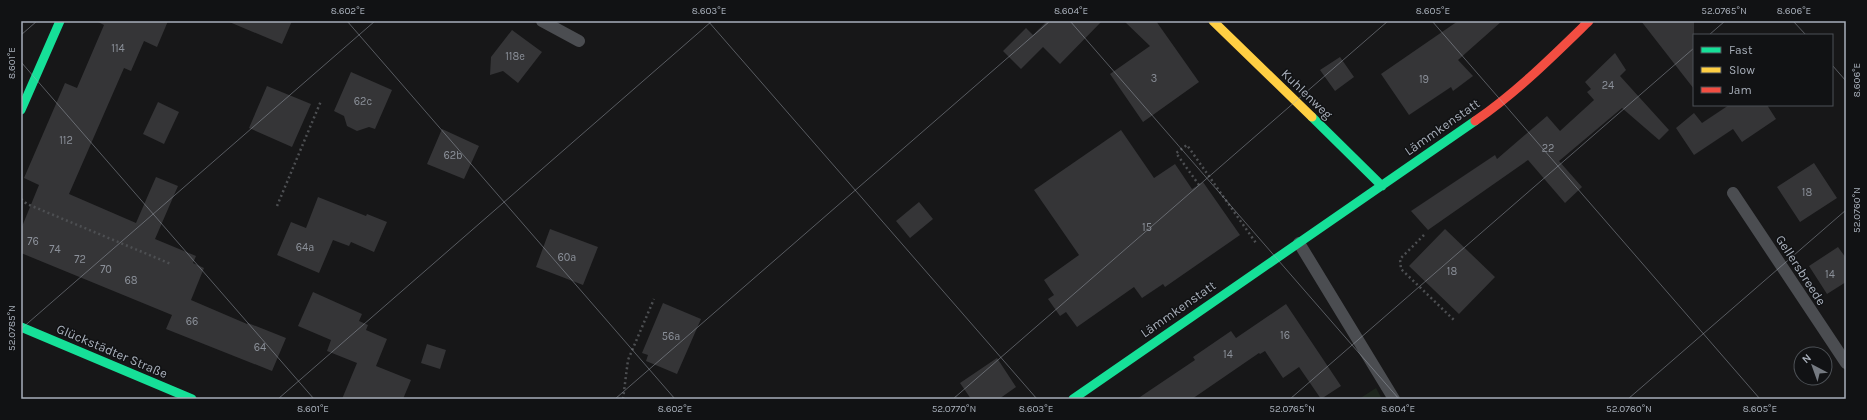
<svg xmlns="http://www.w3.org/2000/svg" width="1867" height="420" viewBox="0 0 1867 420" font-family="Karla,sans-serif">
<style>
.green{fill:#1d251d}
.building{fill:#353537}
.lines{fill:none;stroke-linecap:round;stroke-linejoin:round}
.path{stroke:#4d4f52;stroke-width:2.5;stroke-dasharray:2 3;stroke-linecap:butt}
.lane{stroke:#4b4d51;stroke-width:12}
.fast{stroke:#16e098;stroke-width:9}
.slow{stroke:#ffcf43;stroke-width:9}
.jam{stroke:#f24e42;stroke-width:9}
.ticks{fill:none;stroke:#a8afba;stroke-width:1;stroke-opacity:0.45}
.labels{text-anchor:middle;dominant-baseline:central;stroke-width:3;stroke-linejoin:round;paint-order:stroke}
.number-label{font-size:11px;fill:#8b9099}
.street-label{font-size:13px;fill:#a8afba;stroke:#111214}
.neatline{fill:none;stroke:#a8afba;stroke-width:1.5}
.ticks-label{font-size:10px;text-anchor:middle;fill:#a8afba}
</style>
<rect width="100%" height="100%" fill="#171718"/>
<path class="green" d="M 1376,388 L 1382,399 L 1359,399 Z"/>
<path class="building" d="M 96,21 L 168,21 L 157,47 L 144,41 L 131,71 L 124,68 L 69,194 L 136,223 L 156,177 L 178,186 L 155,239 L 196,256 L 193,263 L 204,268 L 191,300 L 247,324 L 248,323 L 286,338 L 272,371 L 166,329 L 172,315 L 21,253 L 21,229 L 39,185 L 24,178 L 65,83 L 77,88 L 104,25 Z
M 227,21 L 292,21 L 282,44 Z
M 1047,21 L 1102,21 L 1060,64 L 1043,47 L 1021,69 L 1003,51 L 1026,28 L 1033,35 Z
M 1124,21 L 1156,21 L 1199,82 L 1143,122 L 1110,74 L 1150,46 Z
M 1458,21 L 1502,21 L 1458,60 L 1473,76 L 1453,91 L 1451,87 L 1409,115 L 1381,74 Z
M 1641,21 L 1694,21 L 1694,89 Z
M 512,30 L 542,52 L 518,83 L 503,71 L 490,75 L 491,57 Z
M 1615,53 L 1626,70 L 1620,76 L 1669,130 L 1659,140 L 1622,108 L 1559,161 L 1582,187 L 1565,203 L 1528,160 L 1428,230 L 1411,211 L 1495,155 L 1497,159 L 1547,116 L 1560,131 L 1594,100 L 1587,92 L 1591,89 L 1585,82 Z
M 1340,57 L 1354,77 L 1335,91 L 1320,70 Z
M 351,72 L 392,90 L 375,129 L 369,127 L 357,131 L 347,126 L 344,116 L 334,111 Z
M 267,86 L 311,104 L 292,147 L 249,128 Z
M 158,102 L 179,112 L 164,144 L 143,134 Z
M 1729,105 L 1767,105 L 1776,119 L 1742,142 L 1733,129 L 1694,155 L 1676,128 L 1694,113 L 1702,123 Z
M 442,129 L 479,146 L 464,179 L 427,164 Z
M 1121,130 L 1154,178 L 1175,164 L 1192,189 L 1203,182 L 1240,235 L 1165,287 L 1163,284 L 1142,298 L 1134,287 L 1077,327 L 1066,312 L 1060,316 L 1048,299 L 1054,295 L 1044,280 L 1079,255 L 1034,190 Z
M 1814,163 L 1837,198 L 1800,222 L 1777,187 Z
M 318,197 L 366,216 L 367,214 L 387,222 L 374,252 L 351,242 L 349,246 L 333,240 L 319,273 L 277,255 L 291,222 L 306,228 Z
M 919,202 L 933,219 L 910,238 L 896,221 Z
M 550,229 L 598,247 L 583,285 L 536,267 Z
M 1445,229 L 1495,277 L 1459,314 L 1409,266 Z
M 1838,247 L 1846,258 L 1846,282 L 1827,294 L 1809,266 Z
M 313,292 L 362,314 L 359,321 L 368,325 L 366,330 L 387,339 L 376,366 L 411,380 L 403,399 L 342,399 L 357,363 L 327,351 L 331,340 L 298,326 Z
M 663,303 L 701,319 L 677,374 L 646,361 L 648,355 L 642,353 Z
M 1286,304 L 1341,386 L 1321,399 L 1299,367 L 1283,378 L 1265,351 L 1260,354 L 1259,353 L 1192,399 L 1137,399 L 1195,360 L 1193,357 L 1231,331 L 1236,338 Z
M 427,344 L 446,350 L 440,369 L 421,363 Z
M 997,358 L 1016,387 L 999,399 L 971,399 L 960,383 Z"/>
<g class="lines">
<path class="path" d="M 1199,185 L 1176,153 L 1187,145 L 1256,243
M 21,199 L 27,204 L 171,264
M 277,206 L 321,101
M 1424,235 L 1400,259 L 1401,269 L 1455,321
M 623,399 L 628,360 L 654,299"/>
<path class="lane" d="M 542,21 L 579,41
M 1733,193 L 1846,363
M 1299,243 L 1394,399"/>
<path class="fast" d="M 21,110 L 60,21
M 1312,117 L 1382,186
M 21,327 L 192,399
M 1073,399 L 1475,121"/>
<path class="slow" d="M 1213,21 L 1312,117"/>
<path class="jam" d="M 1475,121 C 1517,92 1552,57 1589,21"/>
</g>
<path class="ticks" d="M 347,21 L 675,399M 708,21 L 1037,399M 1070,21 L 1399,399M 1432,21 L 1760,399M 1793,21 L 1806,35M 21,35 L 37,21M 1709,35 L 1725,21M 21,62 L 314,399M 1832,65 L 1846,81M 21,329 L 375,21M 278,399 L 712,21M 615,399 L 1050,21M 953,399 L 1388,21M 1290,399 L 1694,48M 1628,399 L 1846,210"/>
<g class="labels">
<g class="number-label">
<text x="118" y="48">114</text>
<text x="515" y="56">118e</text>
<text x="1154" y="78">3</text>
<text x="1424" y="79">19</text>
<text x="1608" y="85">24</text>
<text x="363" y="101">62c</text>
<text x="66" y="140">112</text>
<text x="1548" y="148">22</text>
<text x="453" y="155">62b</text>
<text x="1807" y="192">18</text>
<text x="1147" y="227">15</text>
<text x="33" y="241">76</text>
<text x="305" y="247">64a</text>
<text x="55" y="249">74</text>
<text x="567" y="257">60a</text>
<text x="80" y="259">72</text>
<text x="106" y="269">70</text>
<text x="1452" y="271">18</text>
<text x="1830" y="274">14</text>
<text x="131" y="280">68</text>
<text x="192" y="321">66</text>
<text x="1285" y="335">16</text>
<text x="671" y="336">56a</text>
<text x="260" y="347">64</text>
<text x="1228" y="354">14</text>
</g>
<g class="street-label">
<text transform="translate(1307 94) rotate(44)">Kuhlenweg</text>
<text transform="translate(1442 127) rotate(-35)">Lämmkenstatt</text>
<text transform="translate(1801 270) rotate(57)">Gellersbreede</text>
<text transform="translate(1178 309) rotate(-35)">Lämmkenstatt</text>
<text transform="translate(112 351) rotate(23)">Glückstädter Straße</text>
</g>
</g>
<rect width="1867" height="420" fill="none" stroke="#111214" stroke-width="44"/>
<rect x="1693" y="34" width="140" height="72" fill="#111214" stroke="#4d5156"/>
<rect x="1701" y="47" width="20" height="6" fill="#16e098" stroke="#4d5156"/>
<text x="1729" y="54" font-size="12" fill="#a8afba">Fast</text>
<rect x="1701" y="67" width="20" height="6" fill="#ffcf43" stroke="#4d5156"/>
<text x="1729" y="74" font-size="12" fill="#a8afba">Slow</text>
<rect x="1701" y="87" width="20" height="6" fill="#f24e42" stroke="#4d5156"/>
<text x="1729" y="94" font-size="12" fill="#a8afba">Jam</text>
<g transform="translate(1813 366) rotate(319)"><circle r="19" fill="#111214" stroke="#4d5156"/>
<path d="M0-3L7 15L0 10L-7 15Z" fill="#757a81"/>
<text y="-6" font-size="11" font-weight="bold" text-anchor="middle" fill="#a8afba">N</text>
</g>
<rect x="22" y="22" width="1823" height="376" class="neatline"/>
<g class="ticks-label">
<text x="348" y="14">8.602°E</text>
<text x="709" y="14">8.603°E</text>
<text x="1071" y="14">8.604°E</text>
<text x="1433" y="14">8.605°E</text>
<text x="1724" y="14">52.0765°N</text>
<text x="1794" y="14">8.606°E</text>
<text transform="translate(11 63) rotate(-90)" y="4">8.601°E</text>
<text transform="translate(1856 80) rotate(-90)" y="4">8.606°E</text>
<text transform="translate(1856 210) rotate(-90)" y="4">52.0760°N</text>
<text transform="translate(11 328) rotate(-90)" y="4">52.0785°N</text>
<text x="313" y="412">8.601°E</text>
<text x="675" y="412">8.602°E</text>
<text x="954" y="412">52.0770°N</text>
<text x="1036" y="412">8.603°E</text>
<text x="1292" y="412">52.0765°N</text>
<text x="1398" y="412">8.604°E</text>
<text x="1629" y="412">52.0760°N</text>
<text x="1760" y="412">8.605°E</text>
</g>
</svg>
